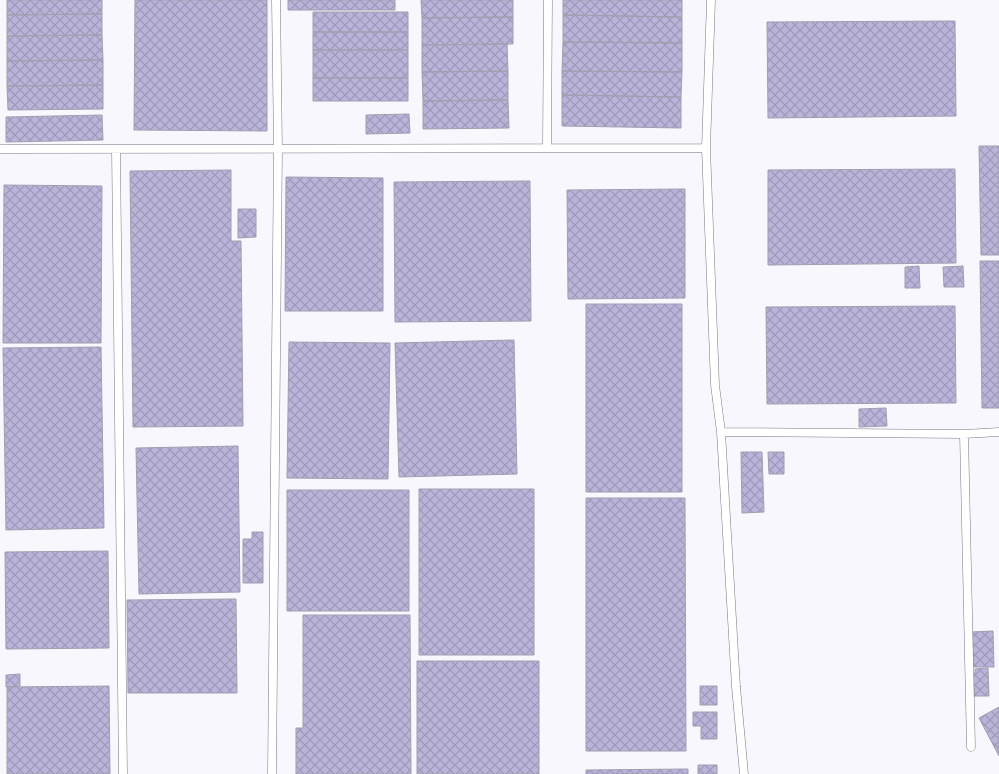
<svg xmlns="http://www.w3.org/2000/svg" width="999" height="774" viewBox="0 0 999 774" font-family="'Open Sans',sans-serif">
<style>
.building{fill:url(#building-cross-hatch);stroke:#a19eaf}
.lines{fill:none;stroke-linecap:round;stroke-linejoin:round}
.service-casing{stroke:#797686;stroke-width:9}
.service{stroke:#fff;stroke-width:8}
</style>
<defs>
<pattern id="building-cross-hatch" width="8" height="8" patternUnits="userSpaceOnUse" patternTransform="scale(1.25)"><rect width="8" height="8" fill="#bab4da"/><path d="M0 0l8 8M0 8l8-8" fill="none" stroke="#9f9aba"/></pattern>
</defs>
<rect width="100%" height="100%" fill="#f8f7fe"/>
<path class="building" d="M 7,0 L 102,0 L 102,14 L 7,15 Z
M 135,0 L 267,0 L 267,131 L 134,130 Z
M 288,0 L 395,0 L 395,10 L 288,10 Z
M 421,0 L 513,0 L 513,17 L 422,18 Z
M 563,0 L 682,0 L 682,17 L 563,15 Z
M 313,12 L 408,12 L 408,32 L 313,32 Z
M 102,14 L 102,35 L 7,36 L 7,15 Z
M 563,15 L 682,17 L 682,43 L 563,42 Z
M 513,17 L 513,44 L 422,45 L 422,18 Z
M 955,21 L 956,116 L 768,118 L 767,22 Z
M 313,32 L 408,32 L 408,50 L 313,50 Z
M 102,35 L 103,60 L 7,61 L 7,36 Z
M 563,42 L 682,43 L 682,72 L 562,71 Z
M 507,44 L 508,71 L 422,72 L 422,45 Z
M 313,50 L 408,50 L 408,78 L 313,78 Z
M 103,60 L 103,85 L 7,86 L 7,61 Z
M 508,71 L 508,100 L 423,101 L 422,72 Z
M 562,71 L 682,72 L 681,97 L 562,95 Z
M 313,78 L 408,78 L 408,101 L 313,101 Z
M 103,85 L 103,109 L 8,110 L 7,86 Z
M 562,95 L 681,97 L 681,128 L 562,126 Z
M 508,100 L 509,128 L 423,129 L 423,101 Z
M 409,114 L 410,133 L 366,134 L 366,115 Z
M 102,115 L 103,140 L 6,142 L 6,117 Z
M 979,146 L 999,146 L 999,255 L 981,255 Z
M 955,169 L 956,263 L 768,265 L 768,170 Z
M 231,170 L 231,241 L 241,241 L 243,426 L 133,427 L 130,171 Z
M 286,177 L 383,178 L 383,311 L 285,311 Z
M 530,181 L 531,321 L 395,322 L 394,182 Z
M 4,185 L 102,186 L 101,343 L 3,343 Z
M 685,189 L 685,298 L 568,299 L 567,190 Z
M 238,209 L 256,209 L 256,237 L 238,238 Z
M 980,261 L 999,261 L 999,408 L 982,408 Z
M 919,266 L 920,288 L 905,288 L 905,267 Z
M 963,266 L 964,287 L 944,287 L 943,267 Z
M 586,304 L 682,304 L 682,492 L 586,492 Z
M 955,306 L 956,403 L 767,404 L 766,307 Z
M 514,340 L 517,474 L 399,477 L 395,343 Z
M 289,342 L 390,343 L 388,479 L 287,478 Z
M 101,347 L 104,528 L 6,530 L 3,348 Z
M 886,408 L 887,426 L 859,427 L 859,409 Z
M 238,446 L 240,592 L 139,594 L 136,448 Z
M 741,452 L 762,452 L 764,512 L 742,513 Z
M 768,452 L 784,452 L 784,474 L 769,474 Z
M 419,489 L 534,489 L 534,655 L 419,655 Z
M 287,490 L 409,490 L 409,611 L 287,611 Z
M 586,498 L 685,498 L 686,751 L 586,751 Z
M 252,532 L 263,532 L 263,583 L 243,583 L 243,539 L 252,539 Z
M 108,551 L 109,648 L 6,649 L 5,552 Z
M 236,599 L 237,693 L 128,693 L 127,600 Z
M 303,615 L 410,615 L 411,774 L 296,774 L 296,728 L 303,728 Z
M 993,631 L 994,667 L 972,667 L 971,632 Z
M 417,661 L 539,661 L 539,774 L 417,774 Z
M 988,668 L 989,696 L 974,696 L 974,688 L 970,688 L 970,673 L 975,673 L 975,669 Z
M 20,674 L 20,686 L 6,687 L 6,675 Z
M 109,686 L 110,774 L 7,774 L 7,687 Z
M 700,686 L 717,686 L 717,705 L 700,705 Z
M 999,707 L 999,756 L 979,718 Z
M 693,712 L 717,712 L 717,739 L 701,739 L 701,726 L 693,726 Z
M 698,765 L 717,765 L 717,774 L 698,774 Z
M 688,769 L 688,774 L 586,774 L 586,770 Z"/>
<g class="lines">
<defs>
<path id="service" d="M 711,0 L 706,148 L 715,385 L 721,432
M 547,148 L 548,0
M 0,149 L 706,148
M 116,149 L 123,774
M 964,434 L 971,747
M 272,774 L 278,149 L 276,0
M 744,774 L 736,687 L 721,432 L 964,434 L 999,432"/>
</defs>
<use href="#service" class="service-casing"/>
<use href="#service" class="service"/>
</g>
</svg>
